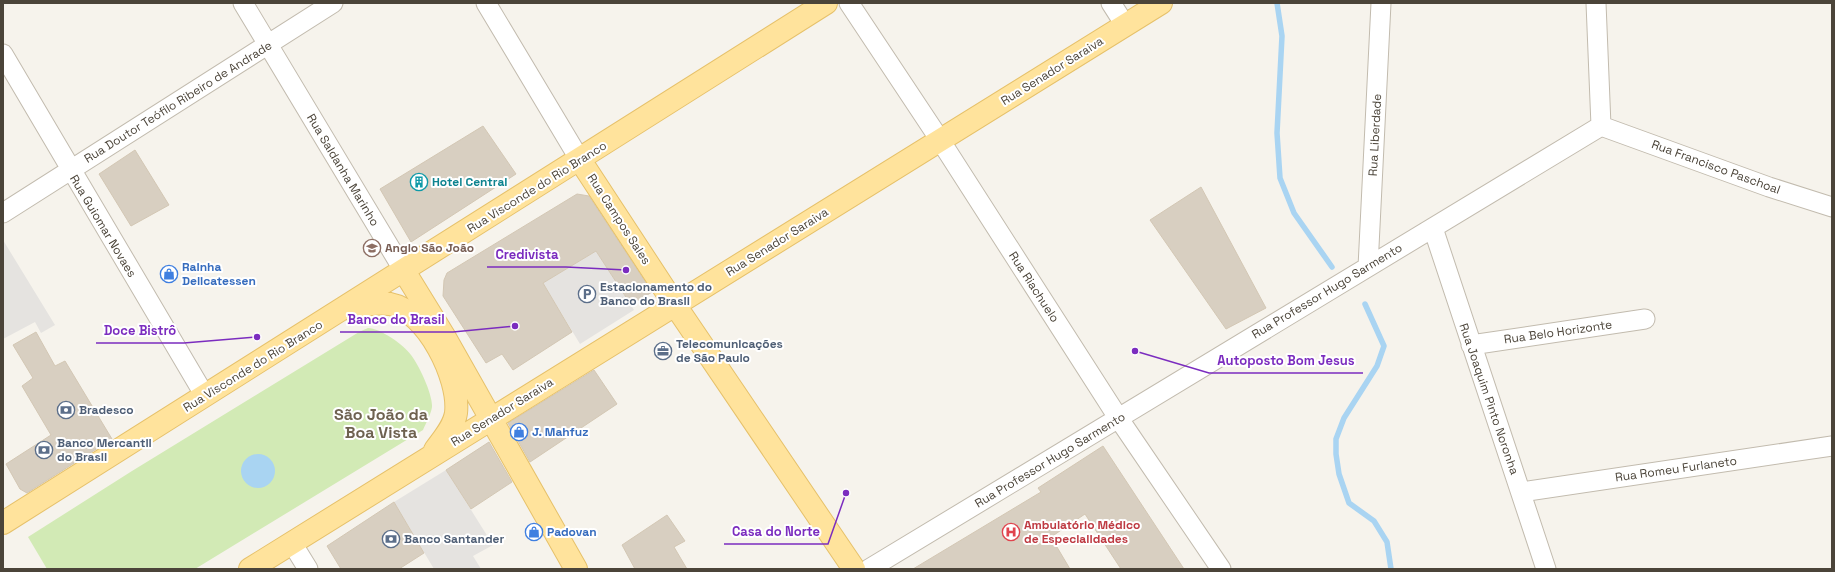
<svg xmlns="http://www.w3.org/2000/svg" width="1835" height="572" viewBox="0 0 1835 572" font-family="'Space Grotesk',sans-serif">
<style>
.green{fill:#d2eab5}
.parking{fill:#e5e3e0}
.water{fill:#a9d4f2}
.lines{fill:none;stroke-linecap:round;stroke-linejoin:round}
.stream{stroke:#a9d4f2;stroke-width:5.5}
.building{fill:#d8cfc1;stroke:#d3c7b4}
.minor-casing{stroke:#c2bbae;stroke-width:21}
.major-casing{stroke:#e6c16a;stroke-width:24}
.minor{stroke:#fff;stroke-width:19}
.major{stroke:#ffe39c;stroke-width:22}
.labels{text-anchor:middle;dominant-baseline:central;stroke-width:4;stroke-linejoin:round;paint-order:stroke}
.street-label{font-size:12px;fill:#4b4439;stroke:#fff}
.culture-label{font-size:12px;font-weight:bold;fill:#0d838f;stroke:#fff;text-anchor:start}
.education-label{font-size:12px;font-weight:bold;fill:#785e54;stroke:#fff;text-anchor:start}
.shop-label{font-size:12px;font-weight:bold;fill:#366cbe;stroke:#fff;text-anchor:start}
.service-label{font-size:12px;font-weight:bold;fill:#4e5e75;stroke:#fff;text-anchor:start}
.health-label{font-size:12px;font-weight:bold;fill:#be3a42;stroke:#fff;text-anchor:start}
.district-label{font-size:16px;font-weight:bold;fill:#6e6250;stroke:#fff}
.leader{fill:none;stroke:#7b2cbf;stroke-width:1.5}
.callout-dot{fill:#7b2cbf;stroke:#fff;stroke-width:1.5}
.callout-label{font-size:13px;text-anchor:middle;font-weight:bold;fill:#7b2cbf;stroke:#fff;stroke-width:4;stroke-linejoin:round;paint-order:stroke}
</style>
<rect width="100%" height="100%" fill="#f6f3ec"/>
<path class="green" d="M 368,328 C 380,328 404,345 411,355 C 419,365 433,395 432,407 C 431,414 426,423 423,430 L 195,569 L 47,569 L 28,537 L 132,471 L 359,332 Z"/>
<path class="parking" d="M 3,240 L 55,325 L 41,333 L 35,322 L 3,339 Z
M 596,251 L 634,310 L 580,344 L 543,283 Z
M 446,470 L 493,545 L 473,556 L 481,569 L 434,569 L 394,502 Z"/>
<path class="water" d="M241 471a17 17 0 1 1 34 0a17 17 0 1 1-34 0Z"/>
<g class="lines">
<path class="stream" d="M 1277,3 L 1282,36 L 1277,133 L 1280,178 L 1294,213 L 1332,267
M 1365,304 L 1384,346 L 1377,366 L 1344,418 L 1336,439 L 1336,454 L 1339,474 L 1349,503 L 1374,521 L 1387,542 L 1391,569"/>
</g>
<path class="building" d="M 483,126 L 516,174 L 411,242 L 380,189 Z
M 135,150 L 169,205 L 131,226 L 99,174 Z
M 1201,187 L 1266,308 L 1226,329 L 1150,220 Z
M 577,194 L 589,196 L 652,292 L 631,305 L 596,251 L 543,283 L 572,332 L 513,370 L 502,354 L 486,363 L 443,296 L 444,280 L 447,273 Z
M 36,332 L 55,366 L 65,361 L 112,439 L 27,493 L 20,489 L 6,464 L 51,435 L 22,386 L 33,378 L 13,345 Z
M 594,370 L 617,404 L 530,462 L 508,423 Z
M 489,442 L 512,482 L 471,509 L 446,470 Z
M 1103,446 L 1184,569 L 1121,569 L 1085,514 L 1051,537 L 1070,569 L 913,569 L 1041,492 L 1038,488 Z
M 394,502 L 424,553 L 399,569 L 341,569 L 327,546 Z
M 667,515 L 685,541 L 674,547 L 687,569 L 635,569 L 622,545 Z"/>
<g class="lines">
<defs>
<path id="minor" d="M 243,3 L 404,271
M 486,3 L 580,160
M 849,3 L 940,140 L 1119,419 L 1221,569
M 1111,3 L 1125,25
M 1596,3 L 1601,126
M 3,54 L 205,396
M 1601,126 L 1769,187 L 1832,207
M 3,213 L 333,3
M 1433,228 L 1546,569
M 1368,267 L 1381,3
M 1471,345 L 1645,319
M 1521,492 L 1832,446
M 292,543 L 308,569
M 869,569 L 1601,126"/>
<path id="major" d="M 580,160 L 675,305 L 854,569
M 404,271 L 444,336 L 576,569
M 351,309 C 365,305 376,302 390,304 C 427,311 460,378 456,413 C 454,427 443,439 435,450
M 3,523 L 826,3
M 250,569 L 1161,3"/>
</defs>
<use href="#minor" class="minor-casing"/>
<use href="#major" class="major-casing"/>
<use href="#minor" class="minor"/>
<use href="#major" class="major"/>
</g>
<defs>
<symbol id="building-ring" viewBox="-11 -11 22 22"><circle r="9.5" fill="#fff" stroke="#0f9aa8" stroke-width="1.5"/><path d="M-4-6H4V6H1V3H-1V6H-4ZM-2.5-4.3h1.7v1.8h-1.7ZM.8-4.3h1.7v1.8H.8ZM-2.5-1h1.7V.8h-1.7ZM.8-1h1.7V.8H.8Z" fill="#0f9aa8"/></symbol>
<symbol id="school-ring" viewBox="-11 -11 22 22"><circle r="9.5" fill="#fff" stroke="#8d6e63" stroke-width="1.5"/><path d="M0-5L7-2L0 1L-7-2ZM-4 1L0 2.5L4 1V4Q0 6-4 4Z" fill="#8d6e63"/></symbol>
<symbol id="shop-ring" viewBox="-11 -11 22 22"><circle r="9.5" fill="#fff" stroke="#3f7fe0" stroke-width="1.5"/><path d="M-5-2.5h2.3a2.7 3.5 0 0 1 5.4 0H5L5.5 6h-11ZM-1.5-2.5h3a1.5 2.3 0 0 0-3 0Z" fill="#3f7fe0"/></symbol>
<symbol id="parking-ring" viewBox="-11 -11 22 22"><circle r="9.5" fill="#fff" stroke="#5c6f8a" stroke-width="1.5"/><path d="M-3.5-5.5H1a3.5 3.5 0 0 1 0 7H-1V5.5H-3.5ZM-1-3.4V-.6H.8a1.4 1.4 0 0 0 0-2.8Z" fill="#5c6f8a"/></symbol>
<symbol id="office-ring" viewBox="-11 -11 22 22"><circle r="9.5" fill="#fff" stroke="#5c6f8a" stroke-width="1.5"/><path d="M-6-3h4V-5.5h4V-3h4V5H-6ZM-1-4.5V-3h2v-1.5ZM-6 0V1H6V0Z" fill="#5c6f8a"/></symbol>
<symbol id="bank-ring" viewBox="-11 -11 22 22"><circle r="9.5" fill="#fff" stroke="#5c6f8a" stroke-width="1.5"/><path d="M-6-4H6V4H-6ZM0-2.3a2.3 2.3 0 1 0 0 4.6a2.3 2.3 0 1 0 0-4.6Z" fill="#5c6f8a"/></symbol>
<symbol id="hospital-ring" viewBox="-11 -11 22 22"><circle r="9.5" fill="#fff" stroke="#e0444e" stroke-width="1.5"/><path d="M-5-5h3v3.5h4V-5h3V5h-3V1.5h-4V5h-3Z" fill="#e0444e"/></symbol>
</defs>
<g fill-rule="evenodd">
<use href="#building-ring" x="409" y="172" width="20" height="20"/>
<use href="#school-ring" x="362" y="238" width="20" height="20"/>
<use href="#shop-ring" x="159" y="264" width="20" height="20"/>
<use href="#parking-ring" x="577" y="284" width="20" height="20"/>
<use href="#office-ring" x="653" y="341" width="20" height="20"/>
<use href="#bank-ring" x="56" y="400" width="20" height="20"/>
<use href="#shop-ring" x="509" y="422" width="20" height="20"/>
<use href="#bank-ring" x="34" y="440" width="20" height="20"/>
<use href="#shop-ring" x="524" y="522" width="20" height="20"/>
<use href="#hospital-ring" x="1001" y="522" width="20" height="20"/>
<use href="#bank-ring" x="381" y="529" width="20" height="20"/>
</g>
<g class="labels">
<g class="street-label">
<text transform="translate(1052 71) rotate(-32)">Rua Senador Saraiva</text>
<text transform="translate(178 102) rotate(-32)">Rua Doutor Teófilo Ribeiro de Andrade</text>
<text transform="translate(1375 135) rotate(-87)">Rua Liberdade</text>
<text transform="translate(1716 167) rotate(20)">Rua Francisco Paschoal</text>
<text transform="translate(343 170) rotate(59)">Rua Saldanha Marinho</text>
<text transform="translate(537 187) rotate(-32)">Rua Visconde do Rio Branco</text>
<text transform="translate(619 219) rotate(57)">Rua Campos Sales</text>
<text transform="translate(103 226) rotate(59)">Rua Guiomar Novaes</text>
<text transform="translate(777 242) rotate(-32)">Rua Senador Saraiva</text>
<text transform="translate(1034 287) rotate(57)">Rua Riachuelo</text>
<text transform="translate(1327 291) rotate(-31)">Rua Professor Hugo Sarmento</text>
<text transform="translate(1558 332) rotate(-8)">Rua Belo Horizonte</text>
<text transform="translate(253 366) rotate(-32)">Rua Visconde do Rio Branco</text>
<text transform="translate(1489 399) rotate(71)">Rua Joaquim Pinto Noronha</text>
<text transform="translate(502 412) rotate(-32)">Rua Senador Saraiva</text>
<text transform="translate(1050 460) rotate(-31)">Rua Professor Hugo Sarmento</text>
<text transform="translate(1676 469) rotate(-8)">Rua Romeu Furlaneto</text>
</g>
<g class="culture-label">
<text x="432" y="182">Hotel Central</text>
</g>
<g class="education-label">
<text x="385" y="248">Anglo São João</text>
</g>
<g class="shop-label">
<text x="182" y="267">Rainha<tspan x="182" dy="14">Delicatessen</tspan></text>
<text x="532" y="432">J. Mahfuz</text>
<text x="547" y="532">Padovan</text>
</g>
<g class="service-label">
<text x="600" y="287">Estacionamento do<tspan x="600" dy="14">Banco do Brasil</tspan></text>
<text x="676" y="344">Telecomunicações<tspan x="676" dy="14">de São Paulo</tspan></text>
<text x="79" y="410">Bradesco</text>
<text x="57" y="443">Banco Mercantil<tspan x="57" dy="14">do Brasil</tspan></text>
<text x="404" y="539">Banco Santander</text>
</g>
<g class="health-label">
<text x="1024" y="525">Ambulatório Médico<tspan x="1024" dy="14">de Especialidades</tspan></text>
</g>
<g class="district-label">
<text x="381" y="414">São João da<tspan x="381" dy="18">Boa Vista</tspan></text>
</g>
</g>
<path class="leader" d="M626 270L566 267H487M515 326L453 332H340M257 337L184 343H96M1135 351L1209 373H1363M846 493L828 544H724"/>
<g class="callout-dot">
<circle cx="626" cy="270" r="4"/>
<circle cx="515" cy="326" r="4"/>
<circle cx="257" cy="337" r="4"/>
<circle cx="1135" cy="351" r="4"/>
<circle cx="846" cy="493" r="4"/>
</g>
<g class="callout-label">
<text x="527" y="259">Credivista</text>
<text x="396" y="324">Banco do Brasil</text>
<text x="140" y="335">Doce Bistrô</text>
<text x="1286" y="365">Autoposto Bom Jesus</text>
<text x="776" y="536">Casa do Norte</text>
</g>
<rect width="1835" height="572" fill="none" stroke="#4b4439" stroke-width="8"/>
</svg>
